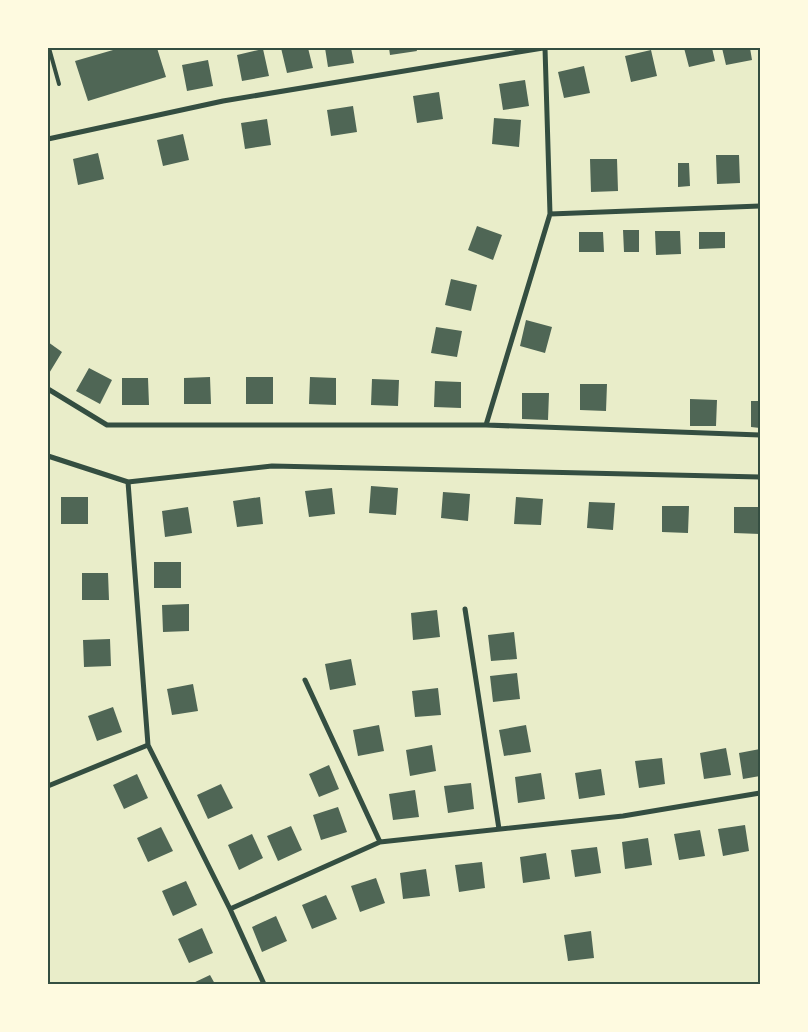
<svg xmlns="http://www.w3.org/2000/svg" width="808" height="1032" viewBox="0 0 808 1032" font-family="Mulish,sans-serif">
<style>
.building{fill:#4f6655}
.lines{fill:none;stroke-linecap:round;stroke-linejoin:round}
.service{stroke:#344e41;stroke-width:4}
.minor{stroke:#344e41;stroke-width:5}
.neatline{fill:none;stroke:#344e41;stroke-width:2}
</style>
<rect width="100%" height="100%" fill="#e9edc9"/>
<path class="building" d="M 120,48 L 157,48 L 166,77 L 88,101 L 75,61 Z
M 281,48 L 308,48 L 313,68 L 287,73 Z
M 325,48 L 351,48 L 354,63 L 328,67 Z
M 389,48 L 416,48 L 417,51 L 390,55 Z
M 684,48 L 712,48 L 715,61 L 689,67 Z
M 722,48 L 750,48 L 752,60 L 726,65 Z
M 263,49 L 269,76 L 242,81 L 237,55 Z
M 651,50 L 657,76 L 631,82 L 625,56 Z
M 208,60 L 213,86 L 187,91 L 182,65 Z
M 584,66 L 590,93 L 564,98 L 558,72 Z
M 525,80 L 529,106 L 503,110 L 499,84 Z
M 439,92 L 443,119 L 417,123 L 413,96 Z
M 353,106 L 357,132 L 331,136 L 327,110 Z
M 494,118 L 521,120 L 519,147 L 492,144 Z
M 267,119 L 271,145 L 245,149 L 241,123 Z
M 183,134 L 189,160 L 163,166 L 157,140 Z
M 98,153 L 104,179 L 78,185 L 73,159 Z
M 716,155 L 739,155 L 740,183 L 717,184 Z
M 590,159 L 617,159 L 618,191 L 591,192 Z
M 678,163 L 689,163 L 690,186 L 678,187 Z
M 477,226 L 502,235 L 493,260 L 468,250 Z
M 623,230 L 639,230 L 639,252 L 624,252 Z
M 655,231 L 680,231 L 681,254 L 656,255 Z
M 579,232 L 603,232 L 604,252 L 579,252 Z
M 699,232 L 725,232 L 725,248 L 699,249 Z
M 451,279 L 477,285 L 471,311 L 445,305 Z
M 526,320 L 552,327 L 545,353 L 520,346 Z
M 436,327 L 462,331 L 457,357 L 431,353 Z
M 48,342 L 62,352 L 48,375 Z
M 89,368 L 112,380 L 100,404 L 76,391 Z
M 210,377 L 211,404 L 184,404 L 184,378 Z
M 246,377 L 273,377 L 273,404 L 246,404 Z
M 310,377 L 336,378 L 336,405 L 309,404 Z
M 122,378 L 148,378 L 149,405 L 122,405 Z
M 372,379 L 399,380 L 398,406 L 371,405 Z
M 435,381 L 461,382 L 461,408 L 434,407 Z
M 580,384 L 607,384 L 606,411 L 580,410 Z
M 522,393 L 549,393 L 548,420 L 522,419 Z
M 690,399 L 717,400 L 716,426 L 690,426 Z
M 751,401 L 760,401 L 760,428 L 751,427 Z
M 371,486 L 398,488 L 396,515 L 369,513 Z
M 332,488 L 335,514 L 309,517 L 305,491 Z
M 443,492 L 470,494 L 468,521 L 441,518 Z
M 61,497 L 88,497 L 88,524 L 61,524 Z
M 260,497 L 263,524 L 237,527 L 233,501 Z
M 516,497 L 543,499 L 541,525 L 514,524 Z
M 589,502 L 615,503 L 613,530 L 587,528 Z
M 662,506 L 689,506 L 688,533 L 662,532 Z
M 188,507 L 192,533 L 165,537 L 162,511 Z
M 734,507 L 760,507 L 760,534 L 734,533 Z
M 154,562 L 181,562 L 181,588 L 154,588 Z
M 82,573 L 108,573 L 109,600 L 82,600 Z
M 189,604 L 189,631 L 163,632 L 162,605 Z
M 437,610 L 440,637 L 413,640 L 411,613 Z
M 514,632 L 517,659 L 491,661 L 488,635 Z
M 110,639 L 111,666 L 84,667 L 83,640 Z
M 351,659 L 356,685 L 330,690 L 325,664 Z
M 517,673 L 520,699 L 493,702 L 490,676 Z
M 193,684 L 198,711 L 172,715 L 167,689 Z
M 438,688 L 441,715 L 415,717 L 412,691 Z
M 113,707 L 122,732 L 97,741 L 88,716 Z
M 379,725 L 384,751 L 358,756 L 353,730 Z
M 526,725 L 531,752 L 504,756 L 499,730 Z
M 432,745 L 436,771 L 410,776 L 406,750 Z
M 726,748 L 731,775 L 704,779 L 700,753 Z
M 760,749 L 760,776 L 743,779 L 739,753 Z
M 662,758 L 665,784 L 639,788 L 635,761 Z
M 329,765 L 339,789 L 319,797 L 309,774 Z
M 601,769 L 605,795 L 579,799 L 575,773 Z
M 541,773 L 545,799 L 518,803 L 515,777 Z
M 137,774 L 148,798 L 124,809 L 113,785 Z
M 471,783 L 474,809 L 448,813 L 444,786 Z
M 221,784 L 233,808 L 208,819 L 197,795 Z
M 415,790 L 419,817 L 393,820 L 389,794 Z
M 338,807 L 347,832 L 321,840 L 313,815 Z
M 745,825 L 749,851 L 723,856 L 718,829 Z
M 291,826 L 302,850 L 278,861 L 267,836 Z
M 161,827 L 173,851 L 148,862 L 137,838 Z
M 700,830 L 705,856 L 679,860 L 674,834 Z
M 252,834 L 263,858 L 239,870 L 228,845 Z
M 648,838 L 652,865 L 625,869 L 622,842 Z
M 597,847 L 601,873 L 575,877 L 571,850 Z
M 546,853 L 550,879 L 523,883 L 520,857 Z
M 482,862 L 485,888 L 459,892 L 455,865 Z
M 426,869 L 430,896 L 403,899 L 400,873 Z
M 376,878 L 385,903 L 360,912 L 351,886 Z
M 186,881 L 197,905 L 173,916 L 162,891 Z
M 326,895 L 337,919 L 312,929 L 302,905 Z
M 276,916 L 287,941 L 262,952 L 252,927 Z
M 202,928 L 213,953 L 189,963 L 178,939 Z
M 591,931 L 594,958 L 568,961 L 564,935 Z
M 210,975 L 215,984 L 191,984 Z"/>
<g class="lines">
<path class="service" d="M 49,48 L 59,84"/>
<path class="minor" d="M 48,139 L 223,101 L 543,48
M 550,214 L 760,206
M 48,389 L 107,425 L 486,425 L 760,435
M 486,425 L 550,214 L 545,48
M 48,456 L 128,482 L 272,466 L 760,477
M 128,482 L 148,745 L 230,909 L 264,984
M 465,609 L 499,829
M 305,680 L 380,842
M 48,786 L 148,745
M 230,909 L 380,842 L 623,816 L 760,793"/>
</g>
<rect width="808" height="1032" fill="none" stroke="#fefae0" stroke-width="98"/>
<rect x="49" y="49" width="710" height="934" class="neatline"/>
</svg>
